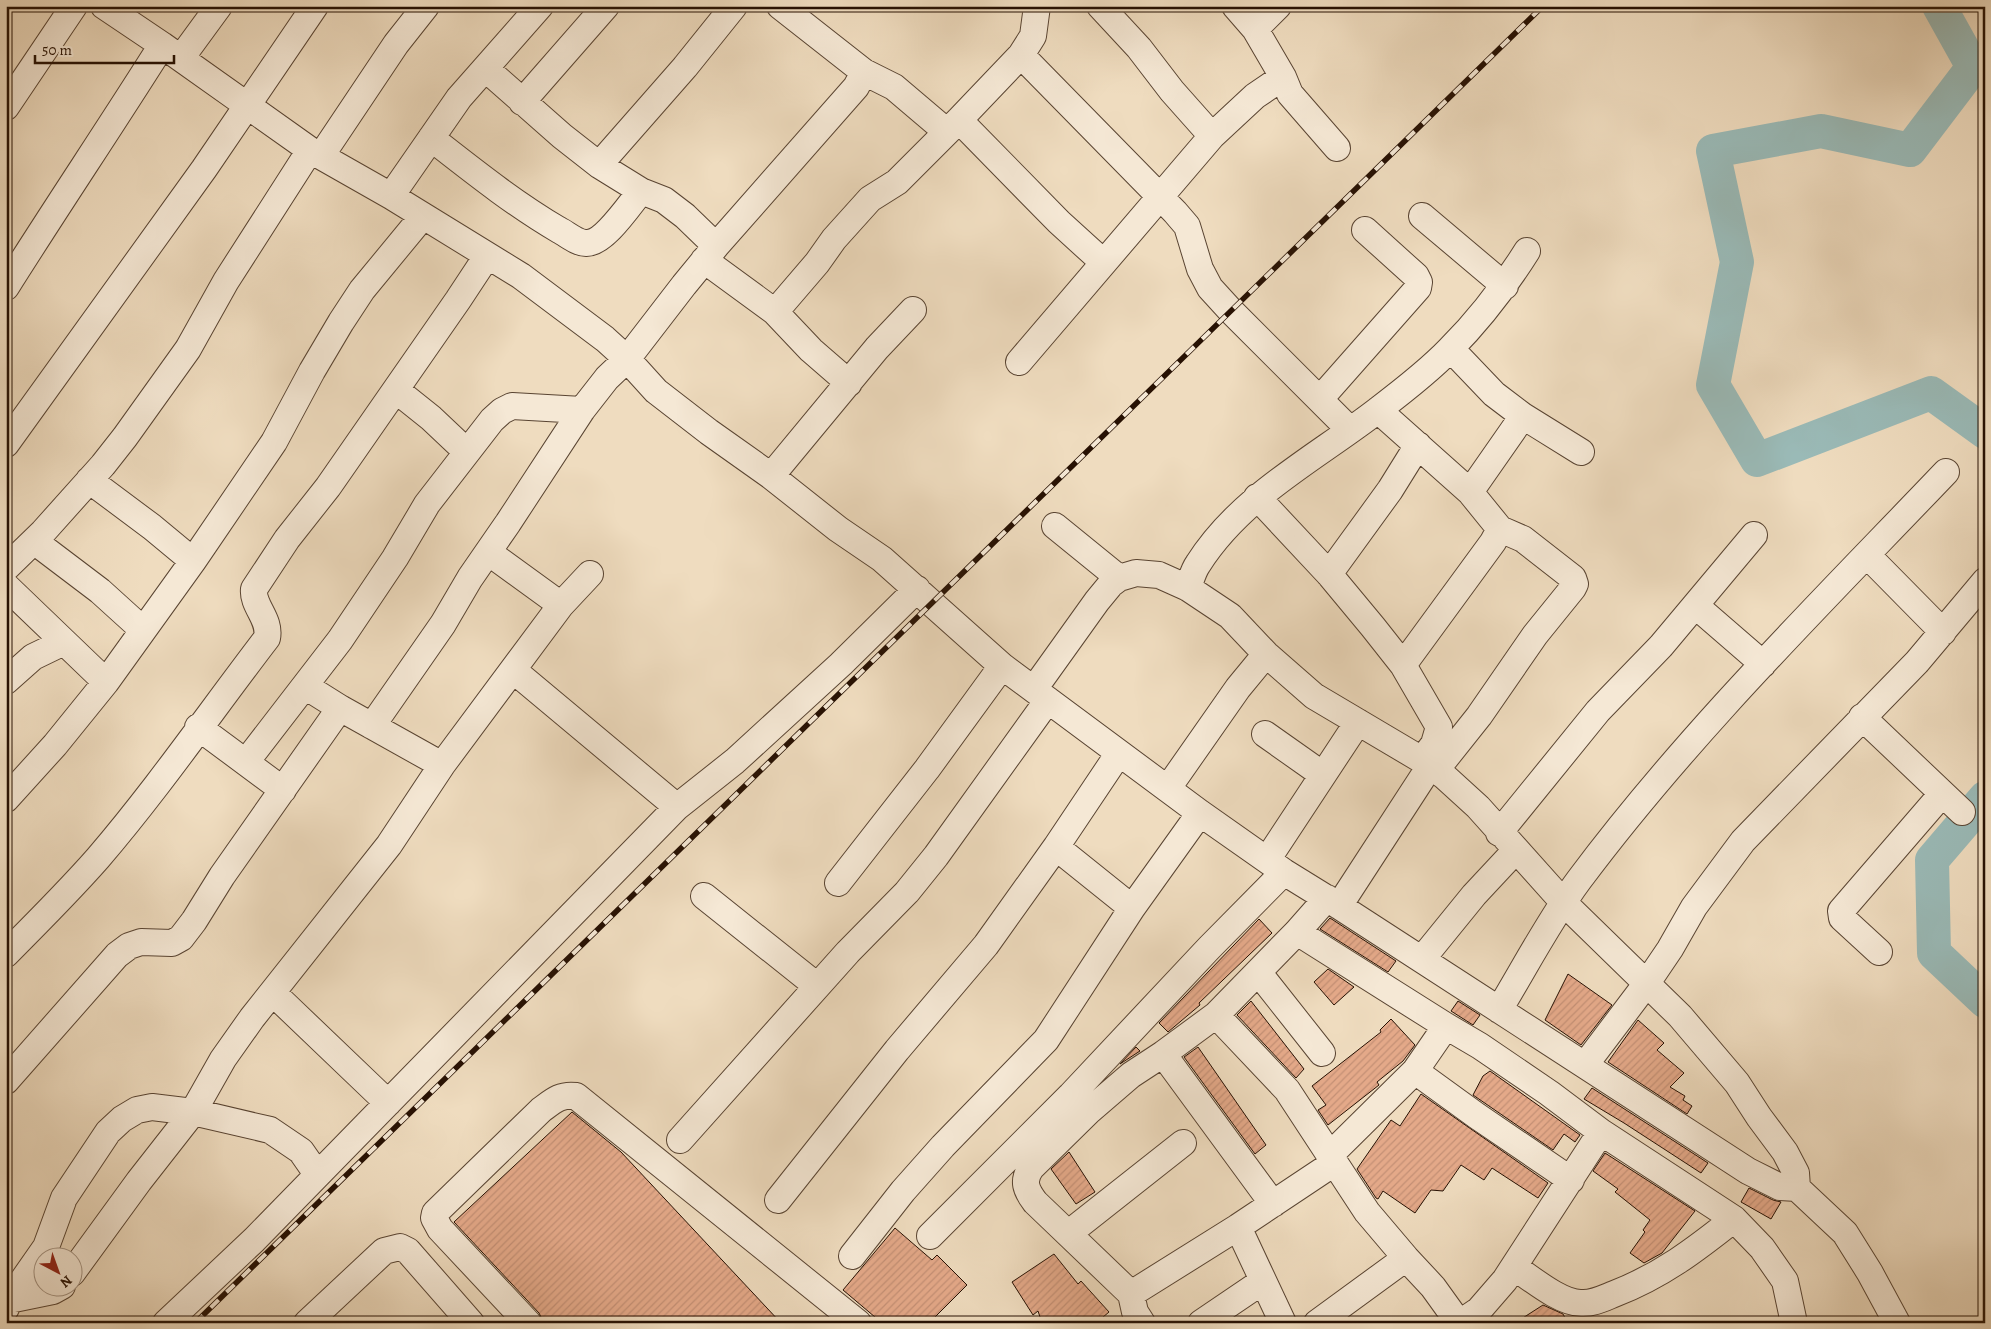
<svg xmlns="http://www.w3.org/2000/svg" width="1991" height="1329" viewBox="0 0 1991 1329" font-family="Alegreya,serif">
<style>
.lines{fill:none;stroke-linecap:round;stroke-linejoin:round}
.river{stroke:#9abab7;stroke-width:34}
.building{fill:url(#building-hatch);stroke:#271103}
.minor-casing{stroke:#594432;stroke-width:28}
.minor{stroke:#f5e8d5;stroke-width:26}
.rail-casing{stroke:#271103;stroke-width:5.5}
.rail{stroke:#f5e8d5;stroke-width:4;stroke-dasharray:11;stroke-linecap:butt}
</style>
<defs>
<pattern id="building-hatch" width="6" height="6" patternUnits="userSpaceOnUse" patternTransform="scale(1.25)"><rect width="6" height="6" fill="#e4a989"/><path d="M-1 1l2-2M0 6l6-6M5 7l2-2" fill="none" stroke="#c49075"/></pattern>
</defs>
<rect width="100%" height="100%" fill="#efdcbf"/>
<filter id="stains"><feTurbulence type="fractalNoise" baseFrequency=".004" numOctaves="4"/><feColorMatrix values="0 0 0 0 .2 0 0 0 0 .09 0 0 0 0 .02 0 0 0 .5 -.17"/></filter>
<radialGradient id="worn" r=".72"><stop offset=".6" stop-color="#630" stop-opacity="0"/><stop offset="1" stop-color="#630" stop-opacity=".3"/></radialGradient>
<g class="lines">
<path class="river" d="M 1939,6 L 1973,67 L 1910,150 L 1821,131 L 1713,151 L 1737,262 L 1713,385 L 1757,460 L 1931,393 L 1985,432
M 1985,798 L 1932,860 L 1934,953 L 1985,1001"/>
</g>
<path class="building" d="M 1330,918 L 1396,961 L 1388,972 L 1320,929 Z
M 1259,919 L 1272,933 L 1199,1003 L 1200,1005 L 1168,1032 L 1159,1023 Z
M 1328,969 L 1354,987 L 1334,1005 L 1314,982 Z
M 1568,974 L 1612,1005 L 1581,1045 L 1545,1020 Z
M 1251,1001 L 1304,1069 L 1296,1078 L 1237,1015 Z
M 1458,1001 L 1480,1015 L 1473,1025 L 1451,1011 Z
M 1391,1019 L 1415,1045 L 1403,1061 L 1377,1082 L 1379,1085 L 1328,1125 L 1318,1110 L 1326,1105 L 1312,1086 L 1381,1032 L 1380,1030 Z
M 1638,1020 L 1664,1043 L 1657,1050 L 1684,1073 L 1670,1087 L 1685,1096 L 1683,1100 L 1692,1106 L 1687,1114 L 1608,1062 Z
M 1136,1047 L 1140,1051 L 1120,1064 Z
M 1198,1047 L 1266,1145 L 1255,1154 L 1184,1057 Z
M 1490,1071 L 1580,1135 L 1575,1142 L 1564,1134 L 1553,1150 L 1473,1095 L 1483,1076 Z
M 1592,1088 L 1708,1163 L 1701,1173 L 1624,1123 L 1584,1099 Z
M 1421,1094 L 1548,1183 L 1538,1198 L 1492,1168 L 1484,1180 L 1461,1165 L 1443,1191 L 1431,1190 L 1415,1213 L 1383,1191 L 1378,1199 L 1376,1198 L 1357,1169 L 1391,1120 L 1400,1126 Z
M 572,1112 L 621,1152 L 781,1323 L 544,1323 L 539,1313 L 454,1222 Z
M 1069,1152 L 1095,1192 L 1076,1204 L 1051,1169 Z
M 1605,1153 L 1695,1211 L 1662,1253 L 1644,1263 L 1630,1253 L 1645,1232 L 1643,1230 L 1650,1220 L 1615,1192 L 1618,1189 L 1593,1171 Z
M 1749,1188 L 1773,1200 L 1781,1202 L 1771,1219 L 1741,1202 Z
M 895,1228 L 932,1260 L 937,1255 L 967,1285 L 929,1323 L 882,1323 L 843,1290 Z
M 1054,1254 L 1078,1284 L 1081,1281 L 1109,1312 L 1096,1323 L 1042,1323 L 1038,1311 L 1033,1315 L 1012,1282 Z
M 1543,1305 L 1563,1314 L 1568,1323 L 1515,1323 Z"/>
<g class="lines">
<defs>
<path id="minor" d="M 104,6 L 162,45 L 310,150 L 391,196 L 521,276 L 605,339 L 627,359 L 656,391 L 709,432 L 771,476 L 838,529 L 882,559 L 1002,666 L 1200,813 L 1284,872 L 1339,906 L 1748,1171 L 1780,1187 L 1797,1188 L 1845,1233 L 1870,1273 L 1897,1323
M 780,6 L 864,72 L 894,87 L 947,132
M 1100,6 L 1139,48 L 1172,91 L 1212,136
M 1235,6 L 1255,29 L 1283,77 L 1290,94 L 1337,148
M 1255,29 L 1278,6
M 1021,55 L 1175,212 L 1187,226 L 1200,269 L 1210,288 L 1231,311 L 1350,430
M 181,58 L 219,6
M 486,69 L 562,136 L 599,165 L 641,191 L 664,200 L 685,216 L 716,246
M 522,102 L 606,6
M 6,107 L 74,6
M 959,120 L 1059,222 L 1103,262
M 431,138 C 472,170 513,203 559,230 C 567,234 577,243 586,243 C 604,244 630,204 641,191
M 321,156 L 396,44 L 426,6
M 599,165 L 685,67 L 734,6
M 391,196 L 459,98 L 540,6
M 1422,216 L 1505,286
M 704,260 L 775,312 L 811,350 L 849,383
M 6,287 C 57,206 111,126 162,45
M 775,312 L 817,263 L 834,239 L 870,199 L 897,182 L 959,120 L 1021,55 L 1033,36 L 1037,6
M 1451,349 L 1494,394 L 1523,416 L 1581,452
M 1019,362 L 1212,136 L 1255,96 L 1283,77
M 396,390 L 431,418 L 467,452
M 1320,399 L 1418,288 L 1419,282 L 1416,276 L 1365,230
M 1378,410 L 1470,492 L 1500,529 L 1523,539 L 1573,578 L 1575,584 L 1573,588 L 1535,635 L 1479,716 L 1436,770
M 6,444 L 204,169 L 315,6
M 771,476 L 877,348 L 913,310
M 89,480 L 152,527 L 193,561
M 1470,492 L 1523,416
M 1257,497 L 1329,574 L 1373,627 L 1403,665 L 1439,727 L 1434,744 L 1422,760
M 1055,526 L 1119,578
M 34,541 L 100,591 L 143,630
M 488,552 L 561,605
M 1867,555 L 1943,632
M 6,568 L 43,532 L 103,465 L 125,437 L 188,349 L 226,281 L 310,150
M 1329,574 L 1390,490 L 1418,445
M 6,586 L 106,682
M 1188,588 C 1191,580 1193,571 1198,564 C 1241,496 1316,458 1378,410 C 1403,391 1429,371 1450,349 C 1480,319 1505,286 1527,251
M 1696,606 L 1763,664
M 1403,665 L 1493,542 L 1500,529
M 513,670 L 677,807
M 6,681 L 33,657 L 64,642
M 305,686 L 340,708 L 442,765
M 1034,689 L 1097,601 L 1111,584 L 1119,578 L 1136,573 L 1159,575 L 1188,588 L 1230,616 L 1266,654 L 1314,696 L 1422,760 L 1444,776 L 1478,807 L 1564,903 L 1680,1016 L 1737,1083 L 1759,1117 L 1785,1152 L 1796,1173 L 1797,1188
M 1862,717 L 1962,812
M 372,726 L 443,624 L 470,578 L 508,523 L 582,410 L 607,378 L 627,359 L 684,285 L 716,246 L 856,87 L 864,72
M 198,727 L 283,790
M 1265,734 L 1323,775
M 246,762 L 340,640 L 395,558 L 427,504 L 492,420 L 502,411 L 512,406 L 582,410
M 1168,788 L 1238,688 L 1266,654
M 6,799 L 55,745 L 106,682 L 193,561 L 274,442 L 312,371 L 341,322 L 362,290 L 423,216
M 1499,833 L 1598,711 L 1661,646 L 1754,535
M 1056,847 L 1132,908
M 1267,860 L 1358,722
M 838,883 L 927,769 L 1002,666
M 704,896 L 817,986
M 1339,906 L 1430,766
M 1297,932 L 1446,1026 L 1480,1046 L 1549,1093 L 1601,1132 L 1734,1219 L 1762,1248 L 1785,1281 L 1794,1323
M 1879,952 L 1842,918 L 1841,911 L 1942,794
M 6,954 C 38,922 69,891 98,858 C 158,788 211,711 267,638 C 271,619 252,606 254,589 L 287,539 L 328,487 L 458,300 L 487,256
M 1422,959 L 1474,895 L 1516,850
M 1258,972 L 1322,1053
M 273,993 L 388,1103
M 1499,1010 C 1525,967 1550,919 1579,880 C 1688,734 1820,604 1946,472
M 1216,1015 L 1287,1090 L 1367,1212 L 1406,1258 L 1433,1287 L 1451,1312 L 1455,1323
M 1163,1054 L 1273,1204
M 1585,1065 L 1647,983 L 1670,949 L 1694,907 L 1743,841 L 1917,662 L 1985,581
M 1415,1071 L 1477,1116 L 1571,1180
M 6,1081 L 117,955 L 129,946 L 141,942 L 172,943 L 181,938 L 194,921 L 222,876 L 340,708
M 680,1140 L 848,952 L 907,892 L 936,856 L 1048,700
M 1329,1156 L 1415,1071 L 1446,1026
M 778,1200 L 897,1050 L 986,945 L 1056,847 L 1119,753
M 1238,1227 L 1283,1323
M 1069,1233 L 1183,1143
M 930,1236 L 1071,1095 L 1209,948 L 1284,872
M 852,1256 L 903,1191 L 943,1146 L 1046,1040 L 1132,908 L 1200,813
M 1514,1267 C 1531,1278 1560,1303 1581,1303 C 1592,1304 1604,1298 1614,1294 C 1661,1276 1695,1250 1734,1219
M 72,1273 L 139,1181 L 193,1112 L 223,1059 L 252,1018 L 389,845 L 442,765 L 561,605 L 590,574
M 1131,1294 L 1238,1227 L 1334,1163
M 9,1300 L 53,1291 L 62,1286
M 6,1308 L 9,1300 L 46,1247 L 64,1198 L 108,1132 L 122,1119 L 137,1110 L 152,1107 L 193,1112 L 270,1130 L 301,1151 L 317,1174
M 166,1323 L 254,1240 L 677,807 L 735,761 L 841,664 L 917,589
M 307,1323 L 384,1251 L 400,1247 L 408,1251 L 471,1323
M 528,1323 L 440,1229 L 434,1218 L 435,1213 L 541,1110 C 553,1101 560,1094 576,1096 L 858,1323
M 1142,1323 L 1135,1312 L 1131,1294 L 1035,1202 C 1026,1190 1022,1181 1031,1168 L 1088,1112 L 1131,1075 L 1163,1054 L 1216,1015 L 1297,932 L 1327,898
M 1201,1323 L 1263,1281
M 1317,1323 L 1406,1258
M 1460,1323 L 1479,1310 L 1505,1280 L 1601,1132"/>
</defs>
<use href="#minor" class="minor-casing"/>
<use href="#minor" class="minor"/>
<defs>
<path id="rail" d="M 195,1323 L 1543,6"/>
</defs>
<use href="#rail" class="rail-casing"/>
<use href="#rail" class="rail"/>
</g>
<rect width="1991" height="1329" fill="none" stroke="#efdcbf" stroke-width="25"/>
<rect x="8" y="8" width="1976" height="1314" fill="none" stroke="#271103" stroke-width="2.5"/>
<rect x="12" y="12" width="1966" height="1304" fill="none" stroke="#271103"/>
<g transform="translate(58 1272) rotate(139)"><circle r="24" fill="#f5e8d5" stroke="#a39281"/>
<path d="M0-4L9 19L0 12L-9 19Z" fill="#8f2418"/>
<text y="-8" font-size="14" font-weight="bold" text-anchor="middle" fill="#271103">N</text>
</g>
<path d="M35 55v8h139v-8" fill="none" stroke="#271103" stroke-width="2.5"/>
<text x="42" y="55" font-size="15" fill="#271103" stroke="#f5e8d5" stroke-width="4" paint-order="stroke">50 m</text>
<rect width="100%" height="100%" filter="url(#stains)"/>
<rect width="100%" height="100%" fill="url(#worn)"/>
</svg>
